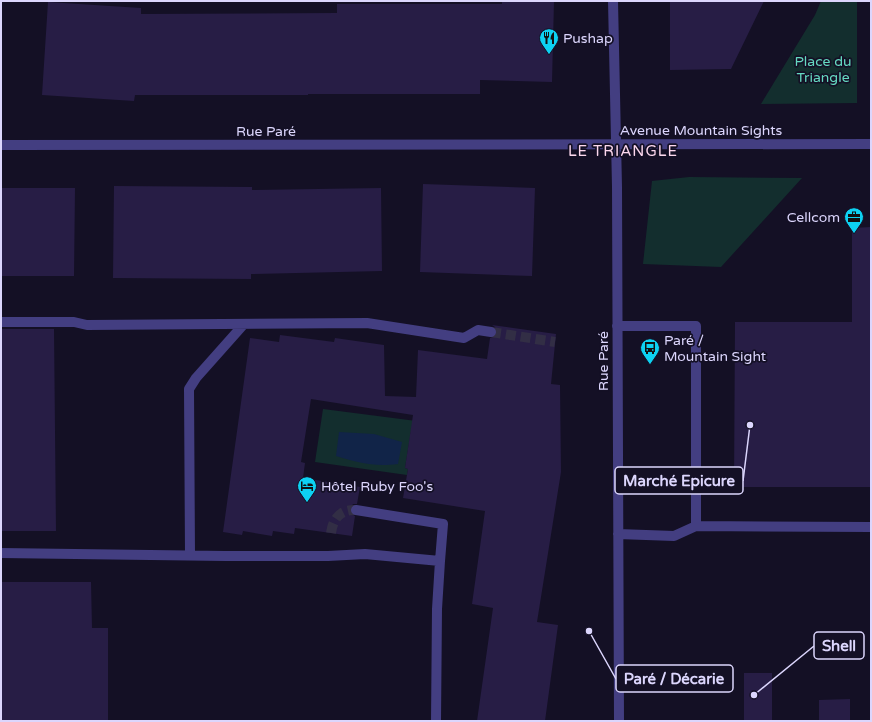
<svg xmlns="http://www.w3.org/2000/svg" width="872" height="722" viewBox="0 0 872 722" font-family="'Varela Round',sans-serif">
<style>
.green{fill:#132e2e}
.water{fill:#112448}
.building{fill:#271d45}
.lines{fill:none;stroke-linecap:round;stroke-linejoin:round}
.minor-tunnel{stroke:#322e45;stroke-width:10;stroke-dasharray:10 5;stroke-linecap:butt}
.minor{stroke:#433e81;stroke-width:10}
.labels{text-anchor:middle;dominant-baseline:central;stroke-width:3.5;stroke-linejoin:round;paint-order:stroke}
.poi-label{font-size:14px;fill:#dcd6fd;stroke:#141025;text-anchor:start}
.park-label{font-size:14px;fill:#65d9c1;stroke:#141025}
.street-label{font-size:14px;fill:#dcd6fd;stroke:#141025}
.neighbourhood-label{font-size:15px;letter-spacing:1px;fill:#fdd8ee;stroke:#141025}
.leader{fill:none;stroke:#dcd6fd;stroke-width:1.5}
.callout-dot{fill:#dcd6fd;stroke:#141025;stroke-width:1.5}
.callout{fill:#141025;stroke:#dcd6fd;stroke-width:1.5}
.callout-label{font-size:15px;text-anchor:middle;font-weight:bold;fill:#dcd6fd}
</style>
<rect width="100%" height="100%" fill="#141025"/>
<path class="green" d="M 821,1 L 857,1 L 857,103 L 761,104 L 815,15 Z
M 689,177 L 802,178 L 721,267 L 643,264 L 652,181 Z
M 323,409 L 424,422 L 411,431 L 405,468 L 408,469 L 407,475 L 315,462 Z"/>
<path class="water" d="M 339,432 L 374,434 L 402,442 L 398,464 C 373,467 360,463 336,456 Z"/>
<path class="building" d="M 502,1 L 554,1 L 552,82 L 480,80 L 480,94 L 308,94 L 308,95 L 135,95 L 134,101 L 42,95 L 48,2 L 141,8 L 141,14 L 337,13 L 337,4 L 502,4 Z
M 670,1 L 764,1 L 731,69 L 670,70 Z
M 423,184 L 535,188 L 532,276 L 420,272 Z
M 114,186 L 252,187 L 252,190 L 381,188 L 382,271 L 251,274 L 251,279 L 113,278 Z
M 1,188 L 75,188 L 74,276 L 1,276 Z
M 871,227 L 871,487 L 734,487 L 735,322 L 852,322 L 852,228 Z
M 492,325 L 556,334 L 551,384 L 560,385 L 561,472 L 537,622 L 558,625 L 545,721 L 477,721 L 493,608 L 472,604 L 485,511 L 403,498 L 408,469 L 405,468 L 413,415 L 311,399 L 301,462 L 305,463 L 303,478 L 360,487 L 357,504 L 353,504 L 350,509 L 350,513 L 355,516 L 352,536 L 295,528 L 294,534 L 273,531 L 272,536 L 243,531 L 242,535 L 223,532 L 250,338 L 279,342 L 280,335 L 334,342 L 335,338 L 384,345 L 385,396 L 416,397 L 418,350 L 487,359 L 490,338 L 496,336 L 497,333 L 495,327 Z
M 1,329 L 54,329 L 56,531 L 1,531 Z
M 1,582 L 91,582 L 92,628 L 108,628 L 108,721 L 1,721 Z
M 744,673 L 772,673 L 772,721 L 744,721 Z
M 850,699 L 850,721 L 819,721 L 819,700 Z"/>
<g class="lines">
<path class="minor-tunnel" d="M 491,332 L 555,342
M 331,533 C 333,518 341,509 356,510"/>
<path class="minor" d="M 613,1 L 617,187 L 619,721
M 1,145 L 871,144
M 1,322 L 74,322 L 87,325 L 367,323 L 464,338 L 478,330 L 491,332
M 617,326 L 696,326 L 696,526
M 356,510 L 443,524 L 440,561
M 618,534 L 674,536 L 696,526 L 871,527
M 1,553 L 225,556 L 328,556 L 365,554 L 440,561 L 437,609 L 436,721
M 190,555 L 189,389 L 196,378 L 244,324"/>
</g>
<defs>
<symbol id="restaurant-pin" viewBox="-11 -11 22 30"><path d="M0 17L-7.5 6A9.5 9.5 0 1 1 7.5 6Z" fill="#0dd1f2" stroke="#141025"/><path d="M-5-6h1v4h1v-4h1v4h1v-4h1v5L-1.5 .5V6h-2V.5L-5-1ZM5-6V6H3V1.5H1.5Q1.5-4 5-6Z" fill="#111"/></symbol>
<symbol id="office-pin" viewBox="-11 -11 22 30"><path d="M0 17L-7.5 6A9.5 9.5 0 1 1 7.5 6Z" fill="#0dd1f2" stroke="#141025"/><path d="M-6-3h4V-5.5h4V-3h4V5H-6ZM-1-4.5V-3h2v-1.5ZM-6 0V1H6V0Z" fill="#111"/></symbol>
<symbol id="bus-pin" viewBox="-11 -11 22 30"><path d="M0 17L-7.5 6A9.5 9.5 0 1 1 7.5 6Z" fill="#0dd1f2" stroke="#141025"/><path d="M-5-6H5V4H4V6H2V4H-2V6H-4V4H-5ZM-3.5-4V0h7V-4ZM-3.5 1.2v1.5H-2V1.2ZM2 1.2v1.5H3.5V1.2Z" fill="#111"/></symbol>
<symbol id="hotel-pin" viewBox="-11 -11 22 30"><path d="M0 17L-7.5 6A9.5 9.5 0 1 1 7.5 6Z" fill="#0dd1f2" stroke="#141025"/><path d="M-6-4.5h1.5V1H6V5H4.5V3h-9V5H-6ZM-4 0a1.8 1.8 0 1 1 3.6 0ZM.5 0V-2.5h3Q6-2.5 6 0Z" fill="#111"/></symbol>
</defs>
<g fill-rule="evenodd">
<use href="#restaurant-pin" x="538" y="27" width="22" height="30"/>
<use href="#office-pin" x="843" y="206" width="22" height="30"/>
<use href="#bus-pin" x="639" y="337" width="22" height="30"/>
<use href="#hotel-pin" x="296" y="475" width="22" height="30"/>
</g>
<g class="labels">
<g class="poi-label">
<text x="563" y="38">Pushap</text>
<text x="840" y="217" text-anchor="end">Cellcom</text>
<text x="664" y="340">Paré /<tspan x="664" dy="16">Mountain Sight</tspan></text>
<text x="321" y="486">Hôtel Ruby Foo's</text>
</g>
<g class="park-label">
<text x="823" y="61">Place du<tspan x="823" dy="16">Triangle</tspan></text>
</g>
<g class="street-label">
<text x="701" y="130">Avenue Mountain Sights</text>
<text x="266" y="131">Rue Paré</text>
<text transform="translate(603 361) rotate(-90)">Rue Paré</text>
</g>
<g class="neighbourhood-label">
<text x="623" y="151">LE TRIANGLE</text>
</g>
</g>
<path class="leader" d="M750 425L743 481M754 695L814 646M589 631L616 679"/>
<g class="callout-dot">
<circle cx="750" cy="425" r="4"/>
<circle cx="754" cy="695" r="4"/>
<circle cx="589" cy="631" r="4"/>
</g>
<g class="callout">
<rect x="615" y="467" width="128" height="27" rx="4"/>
<rect x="814" y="632" width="50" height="27" rx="4"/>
<rect x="616" y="665" width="117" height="27" rx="4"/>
</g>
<g class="callout-label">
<text x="679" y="486">Marché Epicure</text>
<text x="839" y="651">Shell</text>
<text x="674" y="684">Paré / Décarie</text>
</g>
<rect width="872" height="722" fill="none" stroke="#dcd6fd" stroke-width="4"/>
</svg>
